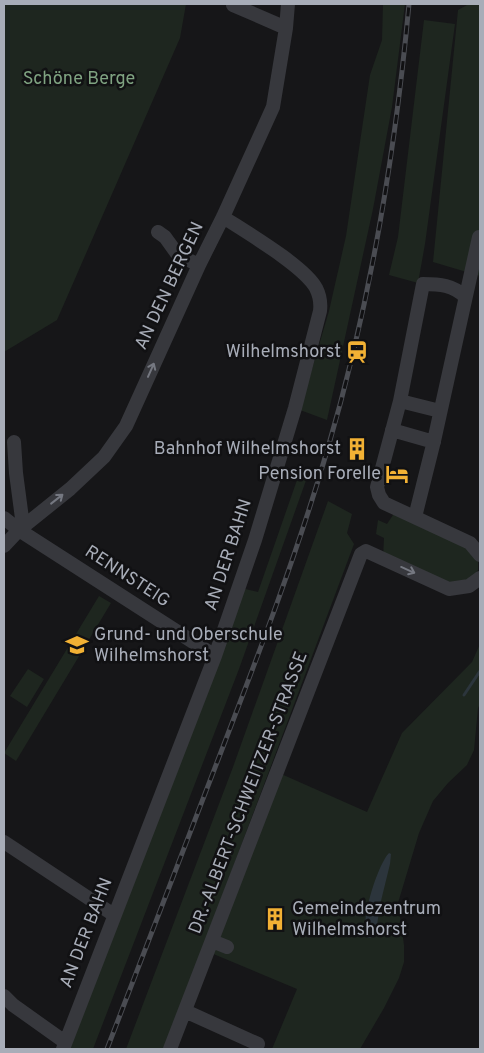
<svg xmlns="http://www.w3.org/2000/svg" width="484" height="1053" viewBox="0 0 484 1053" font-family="Overpass,sans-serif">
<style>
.green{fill:#1e261f}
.water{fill:#2c353c}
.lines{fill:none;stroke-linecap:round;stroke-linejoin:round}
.stream{stroke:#2c353c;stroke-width:3}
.minor{stroke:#37383d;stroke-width:14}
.rail-casing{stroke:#4a4c52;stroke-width:5}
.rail{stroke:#111113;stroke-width:3;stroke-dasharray:9;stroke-linecap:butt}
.oneway{stroke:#757881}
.labels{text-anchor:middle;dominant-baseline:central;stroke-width:5;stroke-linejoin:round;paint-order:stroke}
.park-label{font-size:18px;fill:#7fa381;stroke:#111113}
.street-label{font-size:18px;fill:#a8adb8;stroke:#111113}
.poi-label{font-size:18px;fill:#a8adb8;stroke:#111113;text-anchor:end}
</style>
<rect width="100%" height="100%" fill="#161618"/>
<path class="green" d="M 4,4 L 186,4 L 180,38 L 57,320 L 4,352 Z
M 383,4 L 405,4 L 392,107 L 373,209 L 327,420 L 300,410 L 329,311 L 346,236 L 370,75 L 382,40 Z
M 469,4 L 480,4 L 480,276 L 433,262 L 458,10 Z
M 424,20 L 455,24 L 425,244 L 418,283 L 389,275 L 398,237 Z
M 303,469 L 309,472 L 239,669 L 93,1049 L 69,1049 L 241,588 L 258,592 L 297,480 Z
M 328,501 L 352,514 L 347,533 L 354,544 L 165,1049 L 126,1049 L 233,767 Z
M 397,509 L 467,545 L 478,557 L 478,570 L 473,579 L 449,589 L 383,559 L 384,538 L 376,534 L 378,520 L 387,524 Z
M 99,596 L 111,603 L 16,761 L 4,753 Z
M 480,644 L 480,704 L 478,708 L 474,750 L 467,765 L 448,783 L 433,801 L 419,833 L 398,903 L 404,945 L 404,962 L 399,978 L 384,1008 L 360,1049 L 272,1049 L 297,989 L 211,953 L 279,773 L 367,812 L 402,733 L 472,662 Z
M 28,669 L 44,679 L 27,707 L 10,696 Z"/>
<path class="water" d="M 389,853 L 391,854 L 390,864 L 380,905 L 376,932 L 373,937 L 368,938 C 358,925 378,864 389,853 Z"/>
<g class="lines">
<path class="stream" d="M 464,695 L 480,671"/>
<path class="minor" d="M 233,5 L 286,28
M 158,232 L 165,237 L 178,255 L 199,265
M 465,297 C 454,285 439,284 423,284 L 400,401 L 377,487 L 379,495 L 384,503 L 470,543 L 480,555
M 400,401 L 440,411
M 392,430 L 434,442
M 14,442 L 16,473 L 23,526
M 415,517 L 434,441 L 479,237
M 4,518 L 19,530 L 215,656
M 4,546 L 19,530 L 70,489 L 104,457 L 126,426 L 199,265 L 223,217 L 273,107 L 286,28 L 288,4
M 4,842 L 114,915
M 212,941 L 227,947
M 4,996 L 13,1005 L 65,1042
M 185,1011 L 258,1044
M 63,1049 L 215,656 L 255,540 L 295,408 L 320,311 C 321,303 320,296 316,288 C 304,266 246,232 223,217
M 170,1049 L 361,554 L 366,551 L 449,589 L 469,586 L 480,578"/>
<defs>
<path id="rail" d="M 107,1049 C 145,950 183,851 221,752 C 259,653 297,554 327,451 C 370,305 395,155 409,4"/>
</defs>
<use href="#rail" class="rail-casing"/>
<use href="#rail" class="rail"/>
</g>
<defs><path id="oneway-shaft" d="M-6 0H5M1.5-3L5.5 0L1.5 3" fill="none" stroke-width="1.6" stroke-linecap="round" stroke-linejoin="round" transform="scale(1.25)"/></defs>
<g class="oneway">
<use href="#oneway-shaft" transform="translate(151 370) rotate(-66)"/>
<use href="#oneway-shaft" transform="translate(57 499) rotate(-38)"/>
<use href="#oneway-shaft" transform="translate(408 570) rotate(24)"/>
</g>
<defs>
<symbol id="station-bare" viewBox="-9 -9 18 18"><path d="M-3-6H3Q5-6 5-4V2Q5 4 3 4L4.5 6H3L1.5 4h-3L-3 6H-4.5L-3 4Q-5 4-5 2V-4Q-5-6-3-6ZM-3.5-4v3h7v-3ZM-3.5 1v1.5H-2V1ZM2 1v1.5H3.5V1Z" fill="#f2b134" stroke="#111113" stroke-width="2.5" paint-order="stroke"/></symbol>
<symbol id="building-bare" viewBox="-9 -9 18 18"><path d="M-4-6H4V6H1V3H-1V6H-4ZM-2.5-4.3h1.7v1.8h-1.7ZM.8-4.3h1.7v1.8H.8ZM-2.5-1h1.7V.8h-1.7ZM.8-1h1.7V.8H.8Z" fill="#f2b134" stroke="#111113" stroke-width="2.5" paint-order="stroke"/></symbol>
<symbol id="hotel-bare" viewBox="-9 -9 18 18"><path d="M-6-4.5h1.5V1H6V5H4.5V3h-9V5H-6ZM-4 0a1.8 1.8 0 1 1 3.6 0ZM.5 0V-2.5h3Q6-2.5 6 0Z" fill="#f2b134" stroke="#111113" stroke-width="2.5" paint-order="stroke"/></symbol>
<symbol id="school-bare" viewBox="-9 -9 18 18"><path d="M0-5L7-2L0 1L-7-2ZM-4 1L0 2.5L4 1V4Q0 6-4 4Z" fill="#f2b134" stroke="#111113" stroke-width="2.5" paint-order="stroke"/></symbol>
</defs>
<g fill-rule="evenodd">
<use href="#station-bare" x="341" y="336" width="32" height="32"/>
<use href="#building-bare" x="341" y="433" width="32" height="32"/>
<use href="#hotel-bare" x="381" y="458" width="32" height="32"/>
<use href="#school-bare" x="61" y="629" width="32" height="32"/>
<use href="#building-bare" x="259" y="903" width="32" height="32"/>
</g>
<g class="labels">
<g class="park-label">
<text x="79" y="79">Schöne Berge</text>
</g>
<g class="street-label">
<text transform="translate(170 286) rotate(-65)">AN DEN BERGEN</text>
<text transform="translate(229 555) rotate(-72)">AN DER BAHN</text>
<text transform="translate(127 577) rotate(33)">RENNSTEIG</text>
<text transform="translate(249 793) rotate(-69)">DR.-ALBERT-SCHWEITZER-STRASSE</text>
<text transform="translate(87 933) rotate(-69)">AN DER BAHN</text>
</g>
<g class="poi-label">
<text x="341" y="352">Wilhelmshorst</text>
<text x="341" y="449">Bahnhof Wilhelmshorst</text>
<text x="381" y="474">Pension Forelle</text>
<text x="94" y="635" text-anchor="start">Grund- und Oberschule<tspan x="94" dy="21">Wilhelmshorst</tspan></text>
<text x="292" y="909" text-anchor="start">Gemeindezentrum<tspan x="292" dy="21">Wilhelmshorst</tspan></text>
</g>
</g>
<rect width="484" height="1053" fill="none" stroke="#a8adb8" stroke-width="10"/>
</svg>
